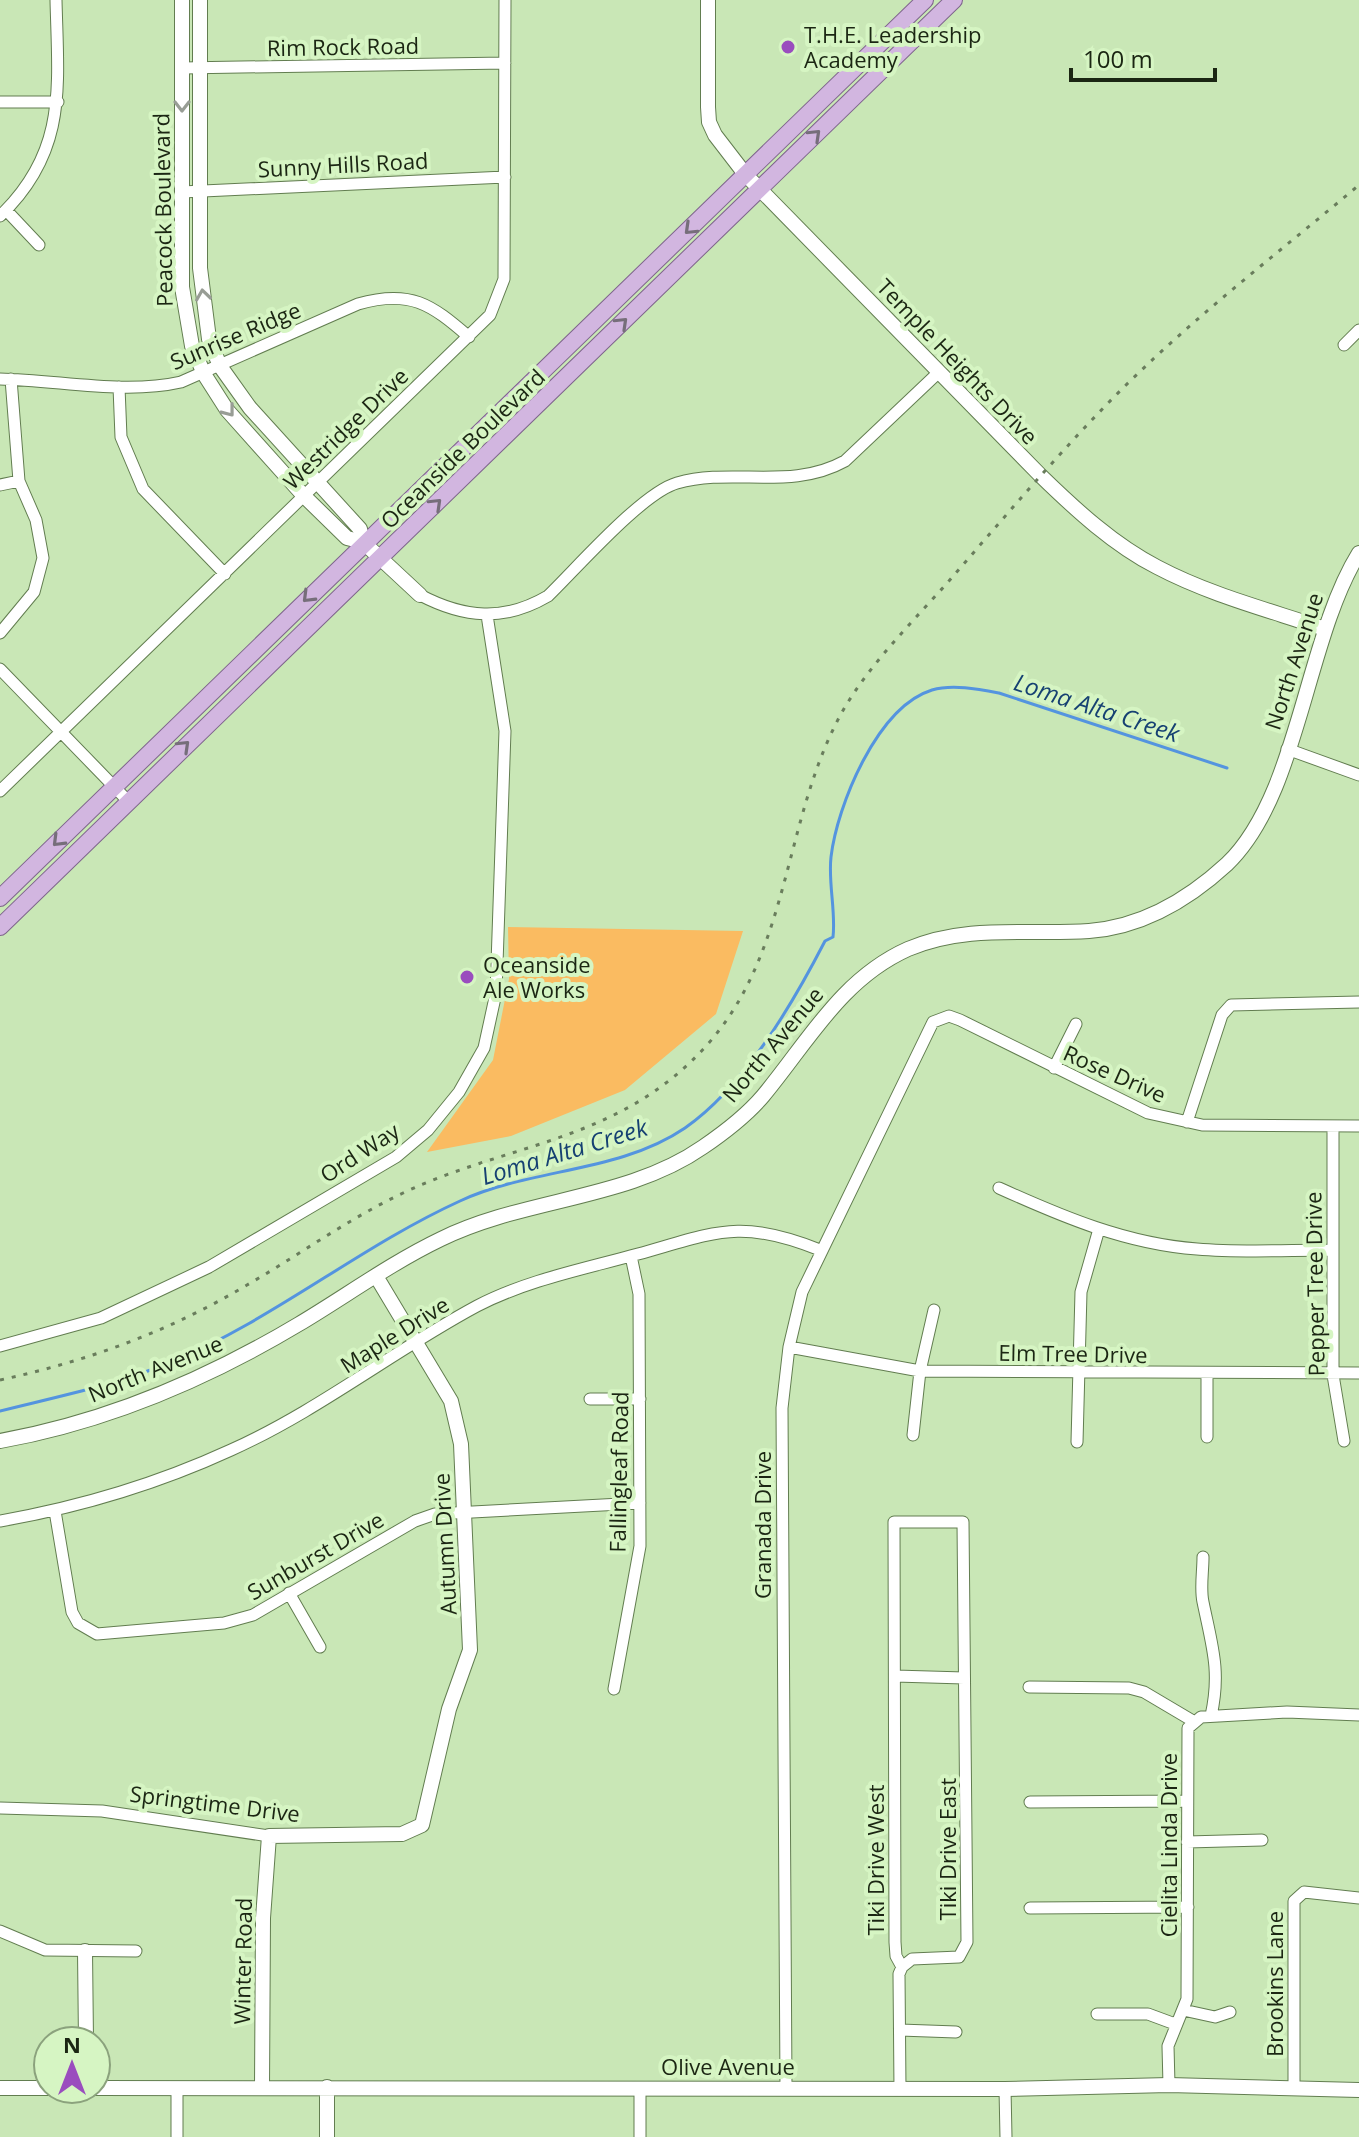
<svg xmlns="http://www.w3.org/2000/svg" width="1359" height="2137" viewBox="0 0 1359 2137" font-family="'Open Sans',sans-serif">
<style>
.green{fill:#fabb61}
.lines{fill:none;stroke-linecap:round;stroke-linejoin:round}
.stream{stroke:#5494df;stroke-width:3}
.street-casing{stroke:#627d50;stroke-width:13}
.secondary-casing{stroke:#627d50;stroke-width:16}
.primary-casing{stroke:#7e648b;stroke-width:18}
.street{stroke:#fff;stroke-width:11}
.secondary{stroke:#fff;stroke-width:14}
.primary{stroke:#d2b6e0;stroke-width:16}
.rail{stroke:#697d5c;stroke-width:3;stroke-dasharray:4 8;stroke-linecap:butt}
.oneway{stroke:#989d95}
.oneway2{stroke:#766e7a}
.poi-dot{fill:#9a4dbe;stroke:#d6f5c3;stroke-width:3}
.labels{text-anchor:middle;dominant-baseline:central;stroke-width:8;stroke-linejoin:round;paint-order:stroke}
.poi-label{font-size:22px;fill:#1b2613;stroke:#d6f5c3;text-anchor:start}
.street-label{font-size:22px;fill:#1b2613;stroke:#d6f5c3}
.water-label{font-size:24px;font-style:italic;fill:#164172;stroke:#d6f5c3}
</style>
<rect width="100%" height="100%" fill="#c9e7b6"/>
<path class="green" d="M 508,927 L 743,931 L 716,1014 L 625,1090 L 511,1136 L 427,1152 L 493,1060 L 509,979 Z"/>
<g class="lines">
<path class="stream" d="M 0,1411 C 56,1397 115,1385 169,1363 C 272,1321 359,1247 460,1201 C 531,1168 619,1173 685,1128 C 744,1087 792,1005 825,941 L 833,937 C 836,911 828,883 831,857 C 837,806 877,707 932,690 C 952,684 978,689 999,693 L 1227,768"/>
<defs>
<path id="street" d="M 182,68 L 505,63
M 0,102 L 58,102
M 182,192 L 505,177
M 6,210 L 39,245
M 0,216 C 68,151 58,86 56,0
M 1344,345 L 1359,330
M 0,379 C 59,380 124,395 181,382 L 358,304 C 410,289 431,304 469,337
M 119,387 L 121,437 L 143,489 L 225,574
M 0,485 L 19,481
M 420,595 C 464,618 504,622 548,596 C 577,568 642,493 677,483 C 733,467 791,491 845,461 L 939,372
M 0,633 L 34,592 L 43,558 L 36,520 L 19,481 L 11,379
M 0,669 L 128,801
M 1287,749 L 1359,775
M 0,791 L 490,315 L 504,279 L 505,0
M 1054,1068 L 1076,1024
M 1187,1122 L 1222,1015 L 1231,1005 L 1359,1002
M 1333,1126 L 1333,1375 L 1344,1441
M 999,1188 C 1063,1217 1127,1244 1197,1249 C 1242,1253 1288,1250 1333,1250
M 0,1346 L 101,1318 L 209,1267 L 396,1157 L 428,1130 L 459,1092 L 484,1048 L 496,993 L 505,731 L 487,615
M 789,1347 L 920,1371 L 1359,1373
M 1207,1375 L 1207,1437
M 590,1399 L 640,1399
M 913,1435 L 920,1371 L 934,1310
M 1077,1442 L 1081,1292 L 1099,1229
M 55,1511 L 72,1612 L 78,1623 L 97,1634 L 224,1623 L 253,1615 L 415,1521 L 435,1514 L 640,1503
M 0,1521 C 80,1507 157,1484 231,1450 C 318,1411 393,1351 477,1306 C 527,1280 584,1269 638,1254 C 717,1232 740,1218 820,1250
M 1203,1557 C 1203,1572 1200,1589 1203,1602 C 1212,1646 1221,1671 1211,1716
M 289,1593 L 320,1647
M 895,1676 L 964,1678
M 1029,1687 L 1129,1688 L 1144,1692 L 1193,1721
M 614,1689 L 640,1546 L 639,1294 L 631,1256
M 1030,1802 L 1187,1801
M 0,1808 L 102,1811 L 269,1836
M 1187,1842 L 1262,1840
M 1030,1908 L 1188,1907
M 0,1931 L 45,1950 L 136,1951
M 1183,2010 L 1215,2017 L 1230,2012
M 1097,2014 L 1148,2014 L 1175,2024
M 900,2030 L 956,2032
M 1169,2085 L 1168,2046 L 1187,1999 L 1188,1728 L 1201,1717 L 1287,1712 L 1359,1715
M 177,2088 L 177,2137
M 640,2088 L 640,2137
M 786,2088 L 782,1408 L 789,1347 L 802,1292 L 933,1022 L 949,1016 L 960,1020 L 1148,1113 L 1202,1125 L 1359,1126
M 900,2089 L 899,1974 L 902,1967 L 896,1956 L 895,1942 L 894,1522 L 963,1522 L 967,1942 L 959,1957 L 912,1959 L 902,1967
M 1005,2089 L 1006,2137
M 1294,2089 L 1294,1901 L 1304,1892 L 1359,1898"/>
<path id="secondary" d="M 182,0 L 182,287 L 192,346 L 204,374 L 227,410 L 304,496 L 347,538 L 363,542
M 200,0 L 200,268 L 209,339 L 220,366 L 250,408 L 360,529 L 363,542 L 420,595
M 708,0 L 708,107 L 709,122 L 715,135 L 745,174 L 1041,476 C 1076,510 1114,545 1157,567 C 1210,595 1269,610 1325,629
M 0,1441 C 106,1422 207,1379 299,1324 C 346,1296 391,1263 441,1239 C 524,1198 627,1200 703,1147 C 725,1132 746,1116 763,1096 C 808,1042 841,979 908,949 C 967,924 1028,935 1089,931 C 1142,927 1189,899 1227,864 C 1299,795 1305,640 1359,553
M 85,1951 L 86,2041
M 262,2087 L 263,1918 L 269,1836 L 402,1834 L 422,1825 L 449,1709 L 470,1650 L 461,1444 L 451,1401 L 376,1276
M 327,2087 L 327,2137
M 0,2088 L 48,2088
M 96,2088 L 1005,2089 L 1169,2085 L 1359,2090"/>
<path id="primary" d="M 0,898 L 925,0
M 0,927 L 954,0"/>
</defs>
<use href="#street" class="street-casing"/>
<use href="#secondary" class="secondary-casing"/>
<use href="#primary" class="primary-casing"/>
<use href="#street" class="street"/>
<use href="#secondary" class="secondary"/>
<use href="#primary" class="primary"/>
<path class="rail" d="M 0,1380 C 88,1361 170,1331 247,1285 C 299,1255 348,1219 403,1193 C 511,1142 620,1142 707,1045 C 791,951 783,820 841,714 C 870,662 917,618 955,574 C 1007,514 1059,453 1114,397 C 1190,320 1277,254 1359,185"/>
</g>
<defs><path id="oneway-chevron" d="M-2-3.5L2.5 0L-2 3.5" fill="none" stroke-width="1.6" stroke-linecap="round" stroke-linejoin="round" transform="scale(2)"/></defs>
<g class="oneway">
<use href="#oneway-chevron" transform="translate(182 106) rotate(90)"/>
<use href="#oneway-chevron" transform="translate(203 295) rotate(-98)"/>
<use href="#oneway-chevron" transform="translate(229 411) rotate(52)"/>
</g>
<g class="oneway2">
<use href="#oneway-chevron" transform="translate(815 135) rotate(-44)"/>
<use href="#oneway-chevron" transform="translate(690 229) rotate(136)"/>
<use href="#oneway-chevron" transform="translate(622 323) rotate(-44)"/>
<use href="#oneway-chevron" transform="translate(436 504) rotate(-44)"/>
<use href="#oneway-chevron" transform="translate(308 597) rotate(135)"/>
<use href="#oneway-chevron" transform="translate(184 746) rotate(-44)"/>
<use href="#oneway-chevron" transform="translate(58 841) rotate(135)"/>
</g>
<g class="poi-dot">
<circle cx="788" cy="47" r="8"/>
<circle cx="467" cy="977" r="8"/>
</g>
<g class="labels">
<g class="poi-label">
<text x="804" y="34">T.H.E. Leadership<tspan x="804" dy="25">Academy</tspan></text>
<text x="483" y="964">Oceanside<tspan x="483" dy="25">Ale Works</tspan></text>
</g>
<g class="street-label">
<text transform="translate(343 46) rotate(-1)">Rim Rock Road</text>
<text transform="translate(343 164) rotate(-3)">Sunny Hills Road</text>
<text transform="translate(162 210) rotate(-91)">Peacock Boulevard</text>
<text transform="translate(235 335) rotate(-23)">Sunrise Ridge</text>
<text transform="translate(958 361) rotate(46)">Temple Heights Drive</text>
<text transform="translate(345 428) rotate(-44)">Westridge Drive</text>
<text transform="translate(462 448) rotate(-44)">Oceanside Boulevard</text>
<text transform="translate(1293 661) rotate(-72)">North Avenue</text>
<text transform="translate(772 1044) rotate(-50)">North Avenue</text>
<text transform="translate(1115 1073) rotate(24)">Rose Drive</text>
<text transform="translate(359 1152) rotate(-33)">Ord Way</text>
<text transform="translate(1314 1284) rotate(-91)">Pepper Tree Drive</text>
<text transform="translate(394 1334) rotate(-32)">Maple Drive</text>
<text transform="translate(1073 1353) rotate(1)">Elm Tree Drive</text>
<text transform="translate(155 1368) rotate(-22)">North Avenue</text>
<text transform="translate(618 1472) rotate(-89)">Fallingleaf Road</text>
<text transform="translate(762 1525) rotate(-90)">Granada Drive</text>
<text transform="translate(444 1544) rotate(-93)">Autumn Drive</text>
<text transform="translate(315 1555) rotate(-30)">Sunburst Drive</text>
<text transform="translate(215 1803) rotate(7)">Springtime Drive</text>
<text transform="translate(1168 1845) rotate(-90)">Cielita Linda Drive</text>
<text transform="translate(947 1849) rotate(-90)">Tiki Drive East</text>
<text transform="translate(875 1860) rotate(-90)">Tiki Drive West</text>
<text transform="translate(242 1961) rotate(-89)">Winter Road</text>
<text transform="translate(1274 1984) rotate(-90)">Brookins Lane</text>
<text x="728" y="2066">Olive Avenue</text>
</g>
<g class="water-label">
<text transform="translate(1097 707) rotate(18)">Loma Alta Creek</text>
<text transform="translate(564 1151) rotate(-17)">Loma Alta Creek</text>
</g>
</g>
<g transform="translate(72 2065)"><circle r="38" fill="#d6f5c3" stroke="#8ba27d" stroke-width="2"/>
<path d="M0-6L14 30L0 20L-14 30Z" fill="#9a4dbe"/>
<text y="-12" font-size="22" font-weight="bold" text-anchor="middle" fill="#1b2613">N</text>
</g>
<path d="M1071 68v12h144v-12" fill="none" stroke="#1b2613" stroke-width="4"/>
<text x="1083" y="68" font-size="24" fill="#1b2613" stroke="#d6f5c3" stroke-width="6" paint-order="stroke">100 m</text>
</svg>
